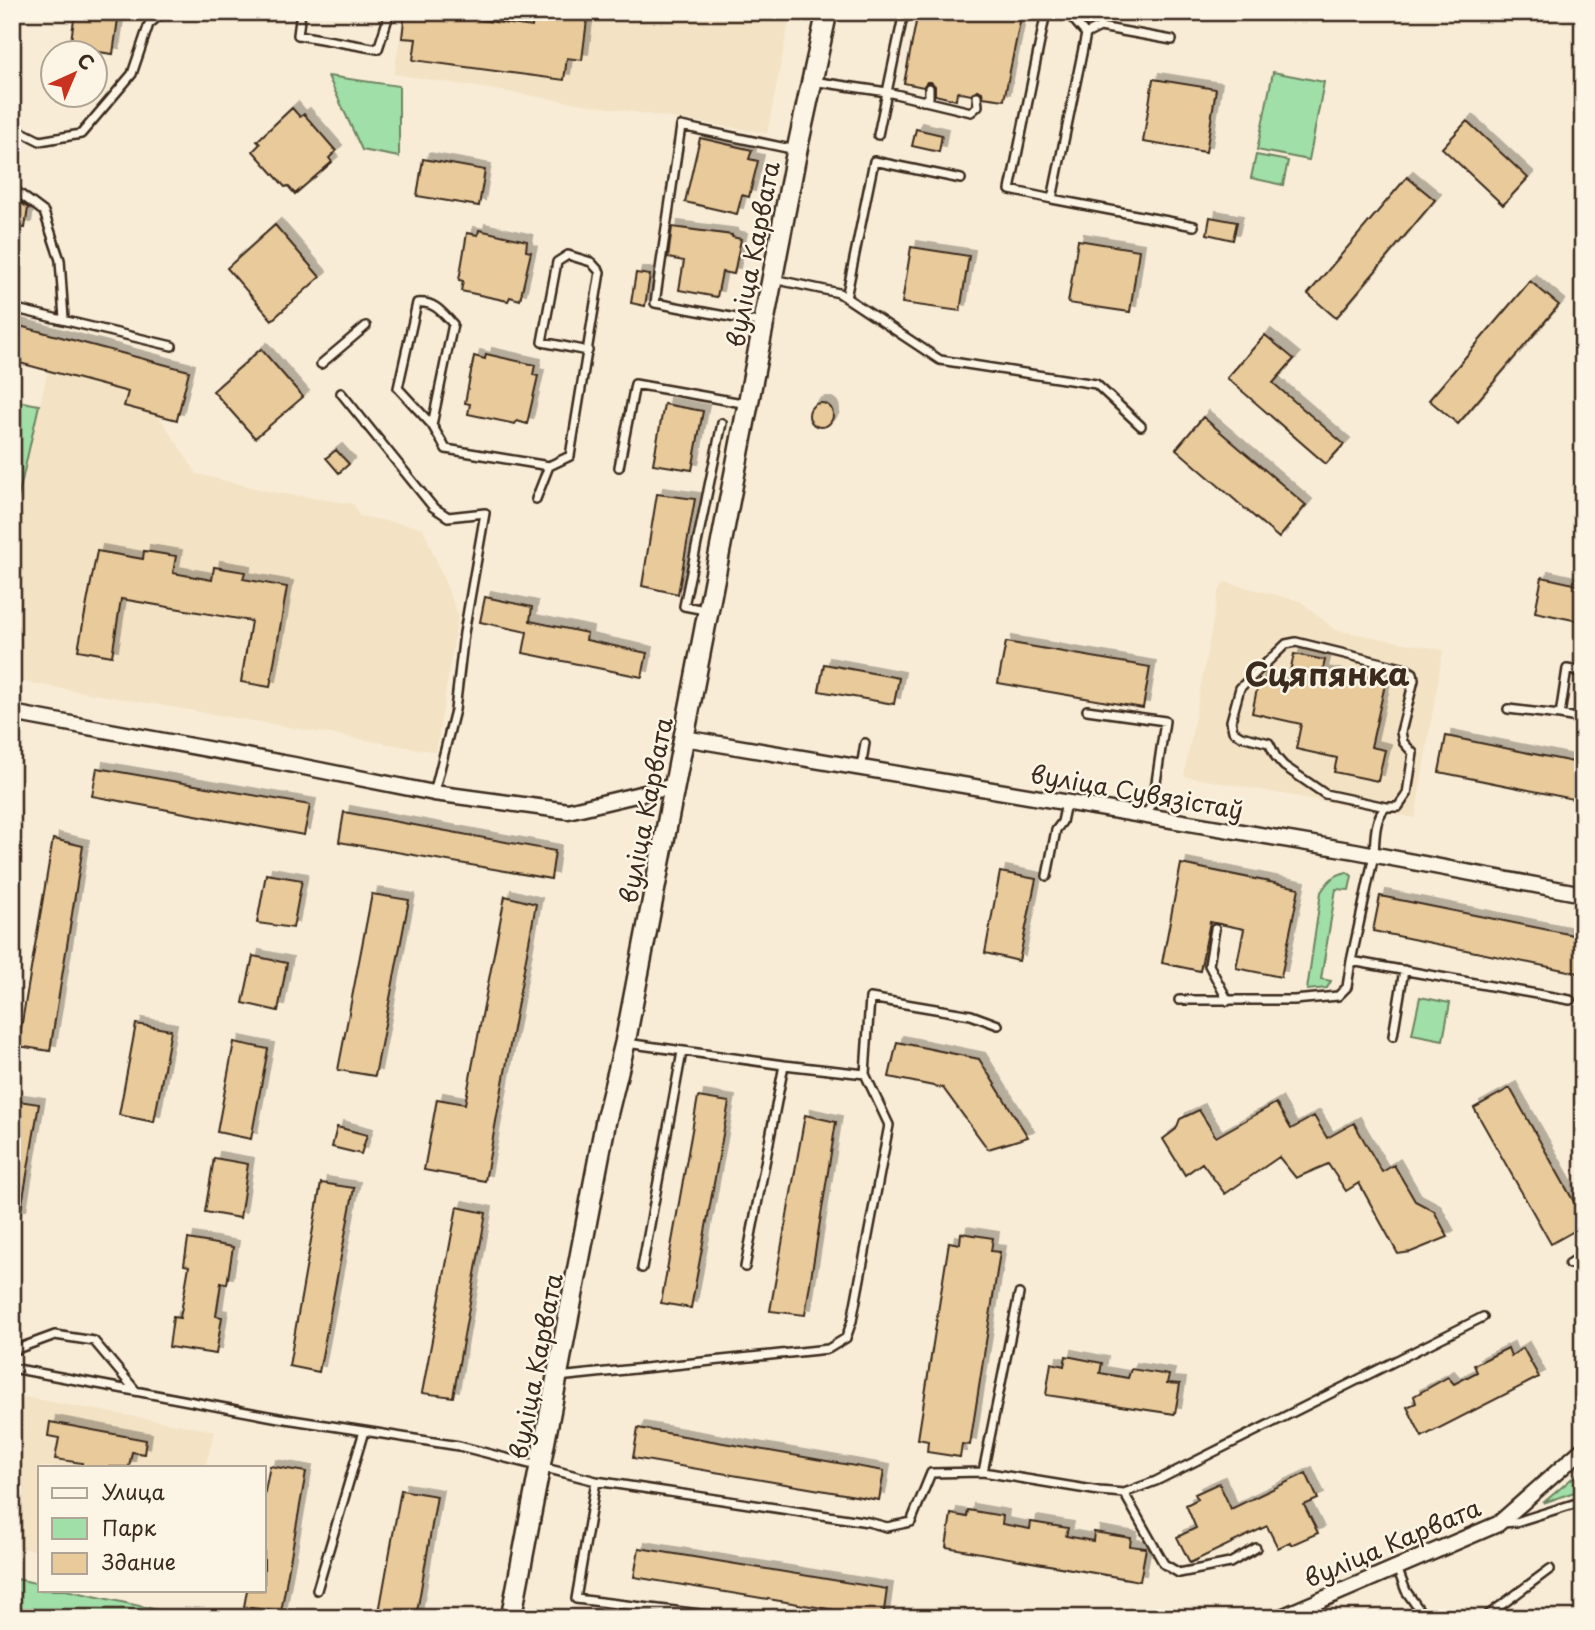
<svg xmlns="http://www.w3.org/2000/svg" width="1595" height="1630" viewBox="0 0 1595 1630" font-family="'Playpen Sans',sans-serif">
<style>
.built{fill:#f3e2c4}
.green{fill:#a0dfa7;stroke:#6e8462;stroke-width:2}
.building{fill:#e8ca9b;stroke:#3b2a1e;stroke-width:2;filter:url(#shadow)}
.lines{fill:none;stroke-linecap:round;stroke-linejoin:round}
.lane-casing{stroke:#3b2a1e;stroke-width:12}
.street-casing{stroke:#3b2a1e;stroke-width:19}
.secondary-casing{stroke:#3b2a1e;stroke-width:24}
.lane{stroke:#fcf5e5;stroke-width:7}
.street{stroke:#fcf5e5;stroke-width:14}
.secondary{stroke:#fcf5e5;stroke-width:19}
.labels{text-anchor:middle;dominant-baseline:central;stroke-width:5;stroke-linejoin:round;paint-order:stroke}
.street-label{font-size:24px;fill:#3b2a1e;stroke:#fcf5e5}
.district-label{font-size:32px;font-weight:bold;fill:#3b2a1e;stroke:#fcf5e5}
</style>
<defs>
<filter id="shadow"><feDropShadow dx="6" dy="-6" stdDeviation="0" flood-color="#0004"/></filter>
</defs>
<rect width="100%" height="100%" fill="#f8ecd6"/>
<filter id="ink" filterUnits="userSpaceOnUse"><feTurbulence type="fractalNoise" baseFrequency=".0143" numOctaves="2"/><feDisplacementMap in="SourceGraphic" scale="14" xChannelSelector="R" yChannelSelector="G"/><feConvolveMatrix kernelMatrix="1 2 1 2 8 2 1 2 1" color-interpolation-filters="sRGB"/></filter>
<g filter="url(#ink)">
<path class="built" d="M 404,12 L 791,12 L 767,133 L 394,74 Z
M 48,370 L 128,392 L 158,415 L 197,474 L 271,492 L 354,504 L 359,516 L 423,528 L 458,615 L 436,752 L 12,680 L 12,525 Z
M 1224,582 L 1300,601 L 1335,630 L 1443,650 L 1415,818 L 1184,776 L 1218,594 Z
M 12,1395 L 215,1431 L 205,1467 L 40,1467 L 40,1551 L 12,1546 Z"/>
<path class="green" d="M 1273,72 L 1324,82 L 1309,160 L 1257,150 Z
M 328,76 L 399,86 L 399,157 L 362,150 Z
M 1256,155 L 1288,161 L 1283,185 L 1251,178 Z
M 12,400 L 39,405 L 12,525 Z
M 1347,872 L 1352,876 L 1349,890 L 1336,889 L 1321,979 L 1331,981 L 1327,988 L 1307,990 L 1321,892 C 1328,881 1333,875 1347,872 Z
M 1420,997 L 1450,1003 L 1443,1040 L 1412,1034 Z
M 1583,1469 L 1583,1489 L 1543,1503 Z
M 12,1578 L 40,1584 L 40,1590 L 66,1590 L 195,1618 L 12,1618 Z"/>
<path class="building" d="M 75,12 L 119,12 L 113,54 L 70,48 Z
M 405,12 L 450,12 L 450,16 L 532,27 L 534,12 L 588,12 L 582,60 L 567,58 L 564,80 L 413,60 L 416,39 L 402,38 Z
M 918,12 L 1022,12 L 1004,100 L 983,97 L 982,92 L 977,90 L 971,95 L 957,92 L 956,100 L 935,95 L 935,86 L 931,82 L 927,82 L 923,87 L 904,83 Z
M 1153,79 L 1216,89 L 1206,152 L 1143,142 Z
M 292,108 L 300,117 L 304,114 L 336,151 L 329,158 L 332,162 L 295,194 L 288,186 L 285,187 L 253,151 L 260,144 L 257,141 Z
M 1467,121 L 1528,178 L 1503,205 L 1442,148 Z
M 916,129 L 942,135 L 939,152 L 912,146 Z
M 700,138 L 752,150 L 749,159 L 758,161 L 749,197 L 742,195 L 737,214 L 685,202 Z
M 423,159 L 485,170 L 479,206 L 417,196 Z
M 1407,177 L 1435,200 L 1336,318 L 1308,294 Z
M 12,201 L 21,203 L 28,208 L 25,228 L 12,226 Z
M 1210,217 L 1237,222 L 1233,240 L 1207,234 Z
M 275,225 L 320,277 L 272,320 L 227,268 Z
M 672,227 L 732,235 L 732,237 L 741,239 L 734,274 L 722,272 L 717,297 L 679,290 L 684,261 L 668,258 Z
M 479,230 L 527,241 L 526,251 L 531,252 L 520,300 L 510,297 L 508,301 L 461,291 L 463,281 L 459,280 L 467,233 L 478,235 Z
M 1078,240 L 1139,250 L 1130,312 L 1068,303 Z
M 911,247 L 969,256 L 960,311 L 902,303 Z
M 636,273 L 650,275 L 645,306 L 631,303 Z
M 1530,281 L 1559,305 L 1458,424 L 1429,400 Z
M 12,324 L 189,371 L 177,420 L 124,406 L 128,392 L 12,361 Z
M 1265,335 L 1294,359 L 1273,383 L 1344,444 L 1326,464 L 1227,378 Z
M 261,349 L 303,397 L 255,438 L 213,391 Z
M 486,354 L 535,365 L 533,375 L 538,376 L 527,424 L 517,421 L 515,424 L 468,414 L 470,404 L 465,403 L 474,356 L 485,359 Z
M809 415a12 12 0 1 1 24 0a12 12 0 1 1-24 0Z
M 664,404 L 703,411 L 692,470 L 653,464 Z
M 1203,417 L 1306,505 L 1279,538 L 1176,449 Z
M 336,450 L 349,464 L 339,473 L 326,458 Z
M 657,494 L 695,499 L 678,594 L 642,586 Z
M 97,551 L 143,559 L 144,551 L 176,556 L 173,573 L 212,580 L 214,567 L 245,572 L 243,579 L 287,587 L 270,687 L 241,682 L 251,621 L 121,599 L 112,656 L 78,650 Z
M 1542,577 L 1583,586 L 1583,622 L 1535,612 Z
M 485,597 L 532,607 L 530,621 L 587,633 L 586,640 L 647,653 L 642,677 L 523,653 L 527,632 L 480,622 Z
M 1006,642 L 1150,667 L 1143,708 L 998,683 Z
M 1294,654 L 1325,660 L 1322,673 L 1366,682 L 1368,676 L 1386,680 L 1371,747 L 1385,750 L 1378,781 L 1334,772 L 1337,758 L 1296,749 L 1301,724 L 1252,713 L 1259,679 L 1287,685 Z
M 824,664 L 899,678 L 894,704 L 819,691 Z
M 1446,736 L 1583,764 L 1583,801 L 1439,772 Z
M 97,768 L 310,805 L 304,835 L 92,796 Z
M 344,812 L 555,851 L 551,879 L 339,842 Z
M 53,839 L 83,846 L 50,1051 L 18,1046 Z
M 1181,864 L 1299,888 L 1281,977 L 1236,968 L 1244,929 L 1210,922 L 1200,971 L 1162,963 Z
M 1000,872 L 1036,879 L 1019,961 L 985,953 Z
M 266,874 L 302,880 L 293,928 L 257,923 Z
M 372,894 L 409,900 L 375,1076 L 338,1070 Z
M 505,896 L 536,904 L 485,1181 L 424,1170 L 437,1099 L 465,1104 Z
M 1380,896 L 1583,937 L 1583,974 L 1373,931 Z
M 253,956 L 287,963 L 278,1011 L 243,1003 Z
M 136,1024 L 171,1030 L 154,1122 L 119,1115 Z
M 234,1042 L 268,1049 L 251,1139 L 217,1132 Z
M 897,1042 L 979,1059 L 1028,1137 L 988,1149 L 943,1088 L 889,1077 Z
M 1510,1088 L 1583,1218 L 1583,1226 L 1551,1244 L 1474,1108 Z
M 698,1097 L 729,1102 L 691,1308 L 661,1303 Z
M 12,1100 L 39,1104 L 20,1216 L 12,1216 Z
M 1276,1103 L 1291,1129 L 1314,1116 L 1327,1138 L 1354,1123 L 1382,1172 L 1394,1165 L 1415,1201 L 1434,1211 L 1448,1237 L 1411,1252 L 1398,1254 L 1359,1183 L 1346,1191 L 1328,1164 L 1296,1178 L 1279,1157 L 1225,1194 L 1202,1163 L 1185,1175 L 1163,1139 L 1176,1129 L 1180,1119 L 1199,1110 L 1216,1137 Z
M 805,1115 L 836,1122 L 805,1315 L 770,1311 Z
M 337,1127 L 367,1135 L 361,1154 L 332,1147 Z
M 214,1158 L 248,1164 L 240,1218 L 205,1212 Z
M 321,1183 L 354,1188 L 319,1372 L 289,1366 Z
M 457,1207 L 486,1213 L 453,1397 L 422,1393 Z
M 961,1233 L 993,1238 L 991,1251 L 1000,1252 L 970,1445 L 962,1444 L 960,1457 L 927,1452 L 928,1441 L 918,1439 L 949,1242 L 960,1244 Z
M 188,1239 L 233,1247 L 227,1284 L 221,1283 L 216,1316 L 222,1317 L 216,1354 L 169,1347 L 173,1317 L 180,1318 L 189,1266 L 184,1265 Z
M 1508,1348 L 1511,1356 L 1523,1348 L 1539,1377 L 1422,1437 L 1407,1407 L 1416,1403 L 1414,1396 L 1448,1377 L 1454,1384 L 1477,1372 L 1474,1365 Z
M 1066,1356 L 1102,1363 L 1100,1373 L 1128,1378 L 1131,1369 L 1169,1375 L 1167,1383 L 1180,1384 L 1175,1414 L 1046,1395 L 1051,1363 L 1064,1366 Z
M 50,1422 L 146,1440 L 144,1454 L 132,1452 L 129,1467 L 81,1467 L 82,1463 L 55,1459 L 59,1438 L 48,1436 Z
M 638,1428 L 884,1471 L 879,1500 L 633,1458 Z
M 270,1466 L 306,1472 L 281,1612 L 244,1607 L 247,1590 L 264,1590 L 264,1496 Z
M 1306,1473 L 1318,1499 L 1304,1505 L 1318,1533 L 1291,1545 L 1290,1542 L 1278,1548 L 1267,1526 L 1190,1563 L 1177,1537 L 1196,1528 L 1186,1505 L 1198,1499 L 1195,1494 L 1219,1483 L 1231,1509 Z
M 401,1490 L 437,1496 L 416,1618 L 378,1618 Z
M 968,1510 L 1003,1516 L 1002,1524 L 1030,1529 L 1031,1522 L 1068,1528 L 1066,1536 L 1093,1541 L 1094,1532 L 1131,1538 L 1130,1546 L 1146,1548 L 1140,1581 L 946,1547 L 951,1514 L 967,1517 Z
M 639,1548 L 887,1589 L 883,1618 L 634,1577 Z"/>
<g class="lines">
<defs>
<path id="lane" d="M 301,12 L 298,35 L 378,49 L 390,12
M 1046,12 L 1010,190 L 1052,199 L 1086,34 L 1067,12
M 12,24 L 13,12
M 1086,34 L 1100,27 L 1172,40
M 812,81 L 887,92 L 904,12
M 923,101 L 929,98 L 929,88
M 12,127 L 40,141 L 81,134 L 132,74 L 149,24 L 164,12
M 878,135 L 887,92 L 971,112 L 978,106 L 977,96
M 12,188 L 44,212 L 60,260 L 64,319
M 1052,199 L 1194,226
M 773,279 L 839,293 L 940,360 L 1096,384 L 1141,426
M 846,298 L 874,161 L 961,179
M 12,308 L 172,346
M 763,323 L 655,303 L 681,126 L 796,150
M 321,364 L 366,326
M 341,393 L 433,507 L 448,517 L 485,513 L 464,633 L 455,710 L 434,793
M 432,425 L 398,388 L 417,303 C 434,301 442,312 453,324 L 432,425 L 446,449 L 549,466
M 619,467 L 635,384 L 748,404
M 536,499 L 549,466 L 570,456 L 600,272 L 591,262 L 568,255 L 557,262 L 542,342 L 588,351
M 705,610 L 684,606 L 722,423
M 1583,672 L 1567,669 L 1560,715 L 1583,719
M 1508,709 L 1560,715
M 1087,710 L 1165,721 L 1153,803 L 1145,815
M 861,768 L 865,743
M 1386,807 L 1325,794 L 1284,766 L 1276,757 L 1269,743 L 1241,736 L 1233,731 L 1231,721 L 1240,688 L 1286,644 L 1296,642 L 1406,669 L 1413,673 L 1414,680 L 1401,732 L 1403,742 L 1413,753 L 1407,794 L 1398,807 L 1386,807 C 1374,818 1375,840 1374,855 L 1351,961 L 1570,1000
M 1047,876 L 1056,830 L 1062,822 L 1066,803
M 1215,929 L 1209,965 L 1228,1001
M 1179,1000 L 1294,1000 L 1338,996 L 1347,987 L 1351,961
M 1393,1036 L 1404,970
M 626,1043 L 784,1065
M 1569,1264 L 1583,1255
M 745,1267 L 784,1065 L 865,1074
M 642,1268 L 682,1052
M 1019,1294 L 983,1472 L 1099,1491 L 1124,1493 L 1156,1481 L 1483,1317
M 14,1350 L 55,1335 L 94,1341 L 136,1391
M 12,1368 L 279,1418 L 364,1431
M 558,1377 L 828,1349 L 846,1338 L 852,1321 L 889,1125 L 865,1074 L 870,998 L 971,1015 L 998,1025
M 596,1481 L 576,1599 L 733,1618
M 1124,1493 L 1164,1564 L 1179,1573 L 1230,1563 L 1256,1548
M 1502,1523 L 1516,1522 L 1583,1501
M 1397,1568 L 1406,1591 L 1425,1618
M 317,1590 L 364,1431 L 459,1446 L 596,1481 L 868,1522 L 887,1527 L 911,1522 L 931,1473 L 983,1472
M 1484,1618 L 1550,1569"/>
<path id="street" d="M 12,713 L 294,765 L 434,793 L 568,811 L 674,786
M 684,738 L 1355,851 L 1583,894
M 1279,1618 L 1498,1524 L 1583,1449"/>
<path id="secondary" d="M 511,1618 L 606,1120 L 625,1043 L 797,150 L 827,12"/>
</defs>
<use href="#lane" class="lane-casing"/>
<use href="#street" class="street-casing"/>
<use href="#secondary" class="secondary-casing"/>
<use href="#lane" class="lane"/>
<use href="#street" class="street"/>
<use href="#secondary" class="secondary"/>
</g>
</g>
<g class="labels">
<g class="street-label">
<text transform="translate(752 254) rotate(-79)">вуліца Карвата</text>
<text transform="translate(1137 791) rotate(10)">вуліца Сувязістаў</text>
<text transform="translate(645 810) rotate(-79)">вуліца Карвата</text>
<text transform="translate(535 1366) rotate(-79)">вуліца Карвата</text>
<text transform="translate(1392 1542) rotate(-23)">вуліца Карвата</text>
</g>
<g class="district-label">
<text x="1327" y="673">Сцяпянка</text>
</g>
</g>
<rect width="1595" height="1630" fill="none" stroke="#fcf5e5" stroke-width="42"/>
<rect x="21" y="21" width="1553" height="1588" fill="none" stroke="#3b2a1e" stroke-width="2.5" filter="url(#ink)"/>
<rect x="38" y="1466" width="228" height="126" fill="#fcf5e5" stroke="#afa495" stroke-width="2"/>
<rect x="52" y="1488" width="35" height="10" fill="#fcf5e5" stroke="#afa495" stroke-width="2"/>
<text x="102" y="1500" font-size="21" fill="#3b2a1e">Улица</text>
<rect x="52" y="1518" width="35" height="21" fill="#a0dfa7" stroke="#afa495" stroke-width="2"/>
<text x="102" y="1536" font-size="21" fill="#3b2a1e">Парк</text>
<rect x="52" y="1553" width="35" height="21" fill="#e8ca9b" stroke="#afa495" stroke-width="2"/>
<text x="102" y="1570" font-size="21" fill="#3b2a1e">Здание</text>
<g transform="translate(74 74) rotate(44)"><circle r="33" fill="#fcf5e5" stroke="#afa495" stroke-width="2"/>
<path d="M0-5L12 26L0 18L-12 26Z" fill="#c8321e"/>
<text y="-10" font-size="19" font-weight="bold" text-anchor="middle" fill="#3b2a1e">С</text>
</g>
</svg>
